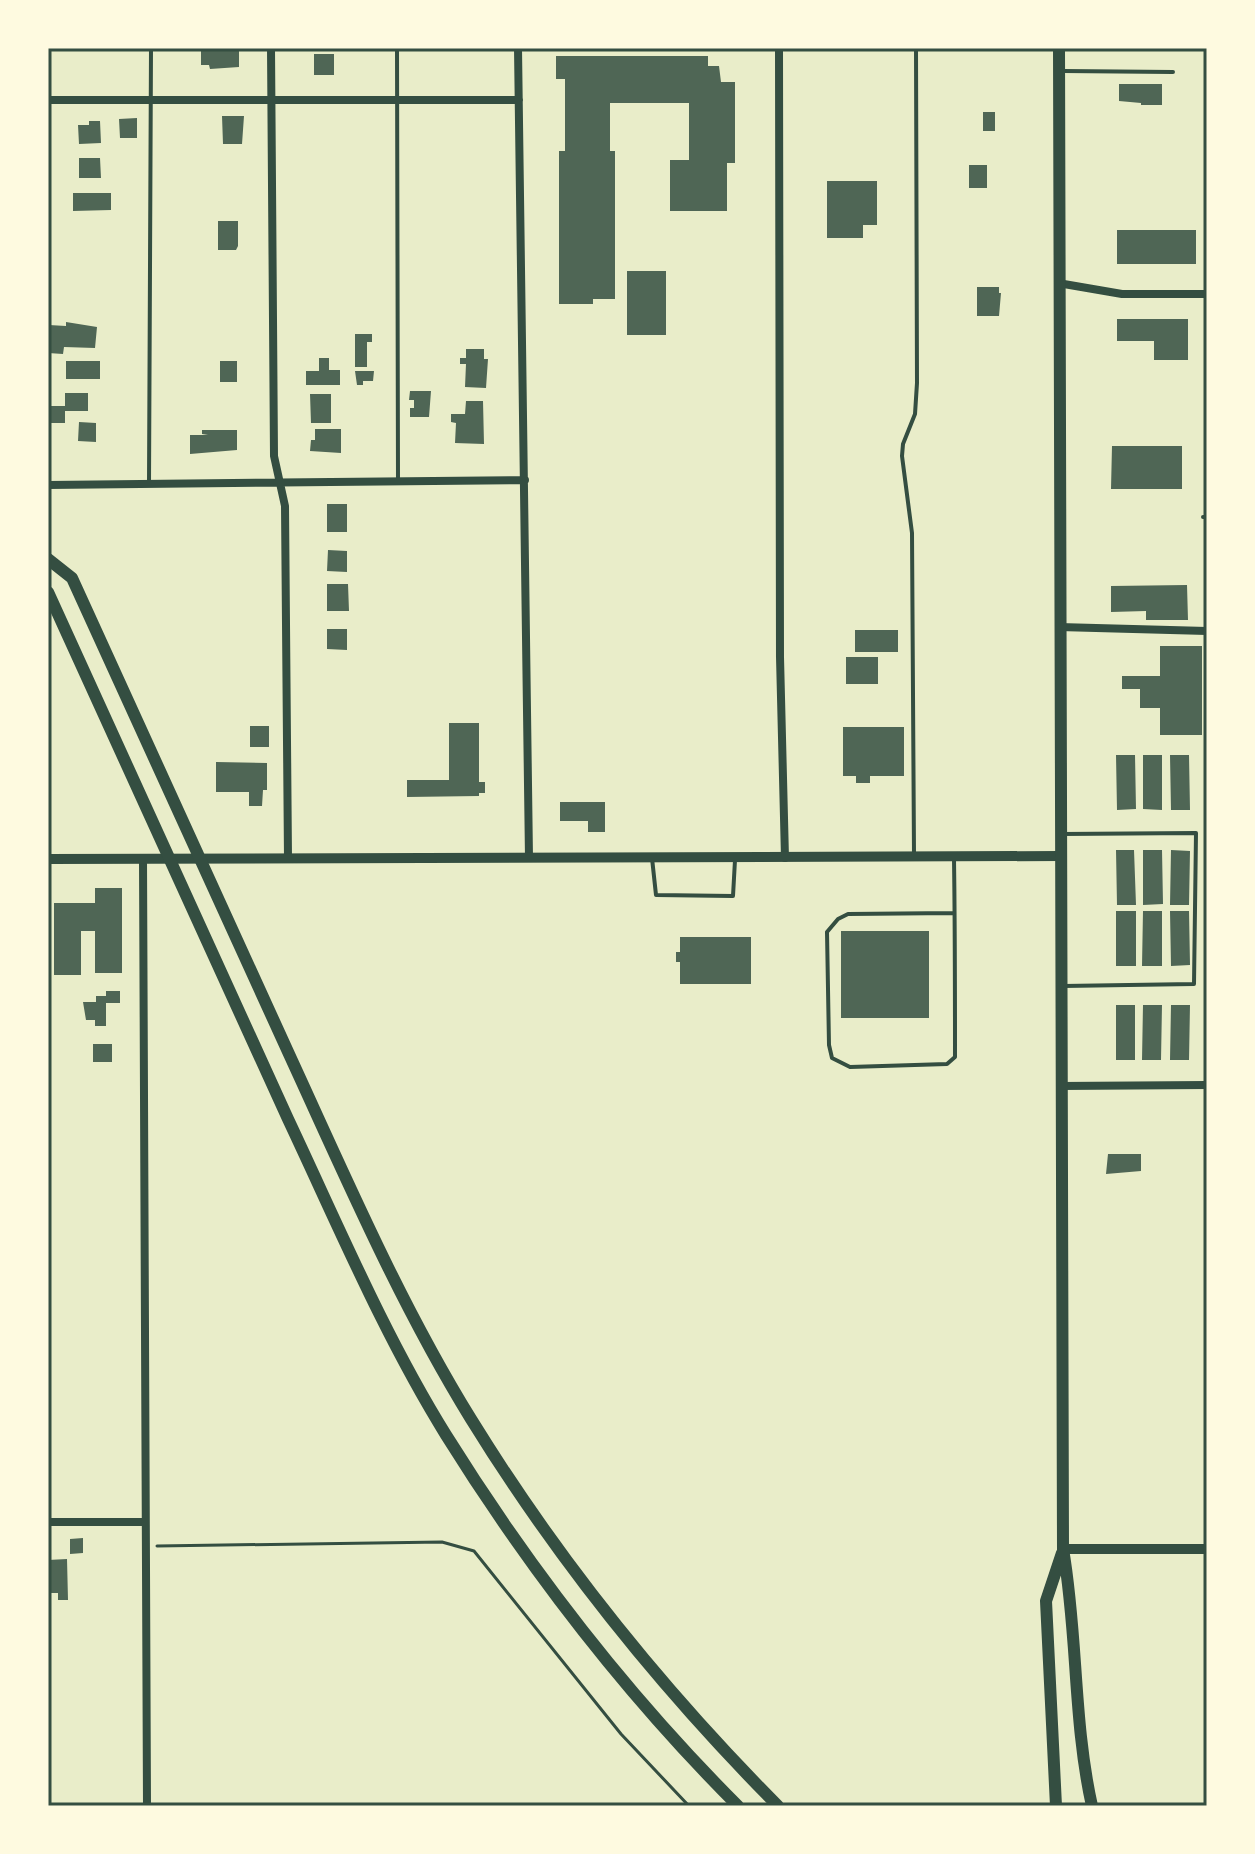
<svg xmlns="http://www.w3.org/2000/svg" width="1255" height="1854" viewBox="0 0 1255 1854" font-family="'IBM Plex Serif',serif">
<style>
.building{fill:#4f6655}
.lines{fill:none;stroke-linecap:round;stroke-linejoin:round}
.path{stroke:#344e41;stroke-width:3}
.service{stroke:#344e41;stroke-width:4}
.minor{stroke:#344e41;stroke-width:8}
.tertiary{stroke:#344e41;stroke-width:10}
.secondary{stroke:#344e41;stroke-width:12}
.primary{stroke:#344e41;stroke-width:12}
.neatline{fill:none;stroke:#344e41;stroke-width:3}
</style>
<rect width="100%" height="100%" fill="#e9edc9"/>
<path class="building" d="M 201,48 L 239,48 L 239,67 L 210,69 L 209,65 L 201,65 Z
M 314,54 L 334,54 L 334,75 L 314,75 Z
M 556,56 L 708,56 L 708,66 L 719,66 L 721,82 L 735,82 L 735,163 L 727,163 L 727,211 L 670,211 L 670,160 L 689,160 L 689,103 L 610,103 L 610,151 L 615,151 L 615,299 L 593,299 L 593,304 L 559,304 L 559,151 L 565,151 L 565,79 L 556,79 Z
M 1119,84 L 1162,84 L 1162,105 L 1141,105 L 1141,103 L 1119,101 Z
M 983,112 L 995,112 L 995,131 L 983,131 Z
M 222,116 L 244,116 L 242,144 L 223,144 Z
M 137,118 L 137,138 L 120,138 L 119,119 Z
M 89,121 L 100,121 L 101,143 L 79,144 L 78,125 L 89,125 Z
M 79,158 L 100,158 L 101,178 L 79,178 Z
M 969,165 L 987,165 L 987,188 L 969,188 Z
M 827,181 L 877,181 L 877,225 L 863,225 L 863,238 L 827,238 Z
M 73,193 L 111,193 L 111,210 L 73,211 Z
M 218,221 L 238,221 L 238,246 L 236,250 L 218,250 Z
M 1117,230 L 1196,230 L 1196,264 L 1117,264 Z
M 627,271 L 666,271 L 666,335 L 627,335 Z
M 977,287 L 999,287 L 999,293 L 1001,293 L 999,316 L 977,316 Z
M 1117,319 L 1188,319 L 1188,360 L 1154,360 L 1154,341 L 1117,341 Z
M 66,322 L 97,327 L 95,348 L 64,347 L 63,354 L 48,353 L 49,325 L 66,326 Z
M 355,334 L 372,334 L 372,342 L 367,342 L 367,367 L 355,367 Z
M 466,349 L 484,349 L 484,359 L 488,359 L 486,388 L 465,387 L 466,364 L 460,364 L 460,358 L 466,358 Z
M 319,358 L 329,358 L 329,370 L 340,370 L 340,385 L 306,385 L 306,371 L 319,371 Z
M 66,361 L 100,361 L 100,379 L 66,379 Z
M 220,361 L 237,361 L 237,382 L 220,382 Z
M 355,371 L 374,371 L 373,381 L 363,381 L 363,385 L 357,385 Z
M 410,391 L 431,391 L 429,417 L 410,417 L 410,408 L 414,408 L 414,400 L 409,400 Z
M 65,393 L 88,393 L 88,411 L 65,411 L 65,423 L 48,423 L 48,406 L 65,406 Z
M 310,394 L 331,394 L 331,423 L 311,423 Z
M 466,401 L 483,401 L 484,444 L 455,443 L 456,423 L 451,422 L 451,414 L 465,414 Z
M 79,422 L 96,423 L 96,442 L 78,441 Z
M 315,429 L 341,429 L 341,453 L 310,451 L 311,440 L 315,440 Z
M 202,430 L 237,430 L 237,450 L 190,454 L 190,435 L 208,435 L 202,434 Z
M 1112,446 L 1182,446 L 1182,489 L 1111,489 Z
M 327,504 L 347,504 L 347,532 L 327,532 Z
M 328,550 L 347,551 L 347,572 L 327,571 Z
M 327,584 L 348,584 L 349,611 L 327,611 Z
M 1187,585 L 1188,620 L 1146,620 L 1146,611 L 1111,612 L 1111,586 Z
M 327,629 L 347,629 L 347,650 L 327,649 Z
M 855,630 L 898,630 L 898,652 L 855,652 Z
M 1160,646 L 1202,646 L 1202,735 L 1160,735 L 1160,708 L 1140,708 L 1140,689 L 1122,689 L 1122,676 L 1160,676 Z
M 846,657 L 878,657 L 878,684 L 846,684 Z
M 449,723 L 479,723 L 479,782 L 485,782 L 485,793 L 479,793 L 479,796 L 407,797 L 407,780 L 449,780 Z
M 250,726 L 269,726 L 269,747 L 250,747 Z
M 843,727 L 904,727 L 904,776 L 870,776 L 870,783 L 856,783 L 856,776 L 843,776 Z
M 1116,755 L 1135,755 L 1136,809 L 1117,810 Z
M 1143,755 L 1162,755 L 1162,810 L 1143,809 Z
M 1170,755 L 1189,755 L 1190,810 L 1171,810 Z
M 216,762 L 267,763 L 267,790 L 263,790 L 262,806 L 249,806 L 249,792 L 216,792 Z
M 560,802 L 605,802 L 605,832 L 588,832 L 588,821 L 560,821 Z
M 1116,850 L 1134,850 L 1136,905 L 1117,905 Z
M 1143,850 L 1162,850 L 1163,904 L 1143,905 Z
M 1171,850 L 1190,851 L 1189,905 L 1170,905 Z
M 95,888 L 122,888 L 122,973 L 95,973 L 95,931 L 81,931 L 81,975 L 54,975 L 54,903 L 95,903 Z
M 1116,911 L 1136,911 L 1136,966 L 1116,966 Z
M 1143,911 L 1162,911 L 1162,966 L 1142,966 Z
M 1170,911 L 1189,911 L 1190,965 L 1171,966 Z
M 841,931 L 929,931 L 929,1018 L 841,1018 Z
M 680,937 L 751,937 L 751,984 L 680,984 L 680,962 L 676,962 L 676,952 L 680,952 Z
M 106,991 L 120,991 L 120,1003 L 106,1003 L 106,1026 L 95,1026 L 95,1020 L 86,1020 L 83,1002 L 96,1002 L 96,996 L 106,996 Z
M 1116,1005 L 1135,1005 L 1135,1060 L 1116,1060 Z
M 1143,1005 L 1162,1005 L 1161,1060 L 1142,1060 Z
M 1171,1005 L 1190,1005 L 1189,1060 L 1170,1060 Z
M 93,1044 L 112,1044 L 112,1062 L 93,1062 Z
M 1108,1154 L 1141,1154 L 1141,1171 L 1106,1174 Z
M 83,1538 L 83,1553 L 70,1554 L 70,1539 Z
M 67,1559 L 68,1600 L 58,1600 L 58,1593 L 48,1593 L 48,1560 Z"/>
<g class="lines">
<path class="path" d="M 157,1546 L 442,1542 L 474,1551 L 621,1734 L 689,1806"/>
<path class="service" d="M 397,48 L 398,480
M 1063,71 L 1173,72
M 149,484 L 151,48
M 1203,517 L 1207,517
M 1062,834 L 1196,833 L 1194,984 L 1063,986
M 914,854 L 912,533 L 902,456 L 903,444 L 915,414 L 917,383 L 916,48
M 652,858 L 656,895 L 733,896 L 735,860
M 954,859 C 955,925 955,991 955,1057 L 947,1064 L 850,1067 L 832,1058 L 829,1045 L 827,932 L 838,919 L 848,914 L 954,913"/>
<path class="minor" d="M 271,48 L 274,456 L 285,506 L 288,858
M 518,48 L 529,858
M 779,48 L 780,657 L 785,858
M 48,100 L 519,100
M 1058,283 L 1122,294 L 1207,294
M 48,485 L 525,480
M 1059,627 L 1207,631
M 143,859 L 147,1806
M 1060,1086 L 1207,1085
M 48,1522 L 145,1522"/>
<path class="tertiary" d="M 48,859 L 1060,856
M 1063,1549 L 1207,1549"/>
<path class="secondary" d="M 1059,48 L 1063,1549 C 1078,1635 1073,1721 1092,1806
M 1056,1806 L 1046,1601 L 1062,1553"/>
<path class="primary" d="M 48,559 L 72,578 C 145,736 217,895 289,1054 C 346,1178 400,1304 471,1419 C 558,1560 661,1688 778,1806
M 48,592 C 128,768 207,944 288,1119 C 338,1225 384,1335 446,1435 C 529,1568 627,1695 738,1806"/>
</g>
<rect width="1255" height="1854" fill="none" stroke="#fefae0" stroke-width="100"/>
<rect x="50" y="50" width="1155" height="1754" class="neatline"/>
</svg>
